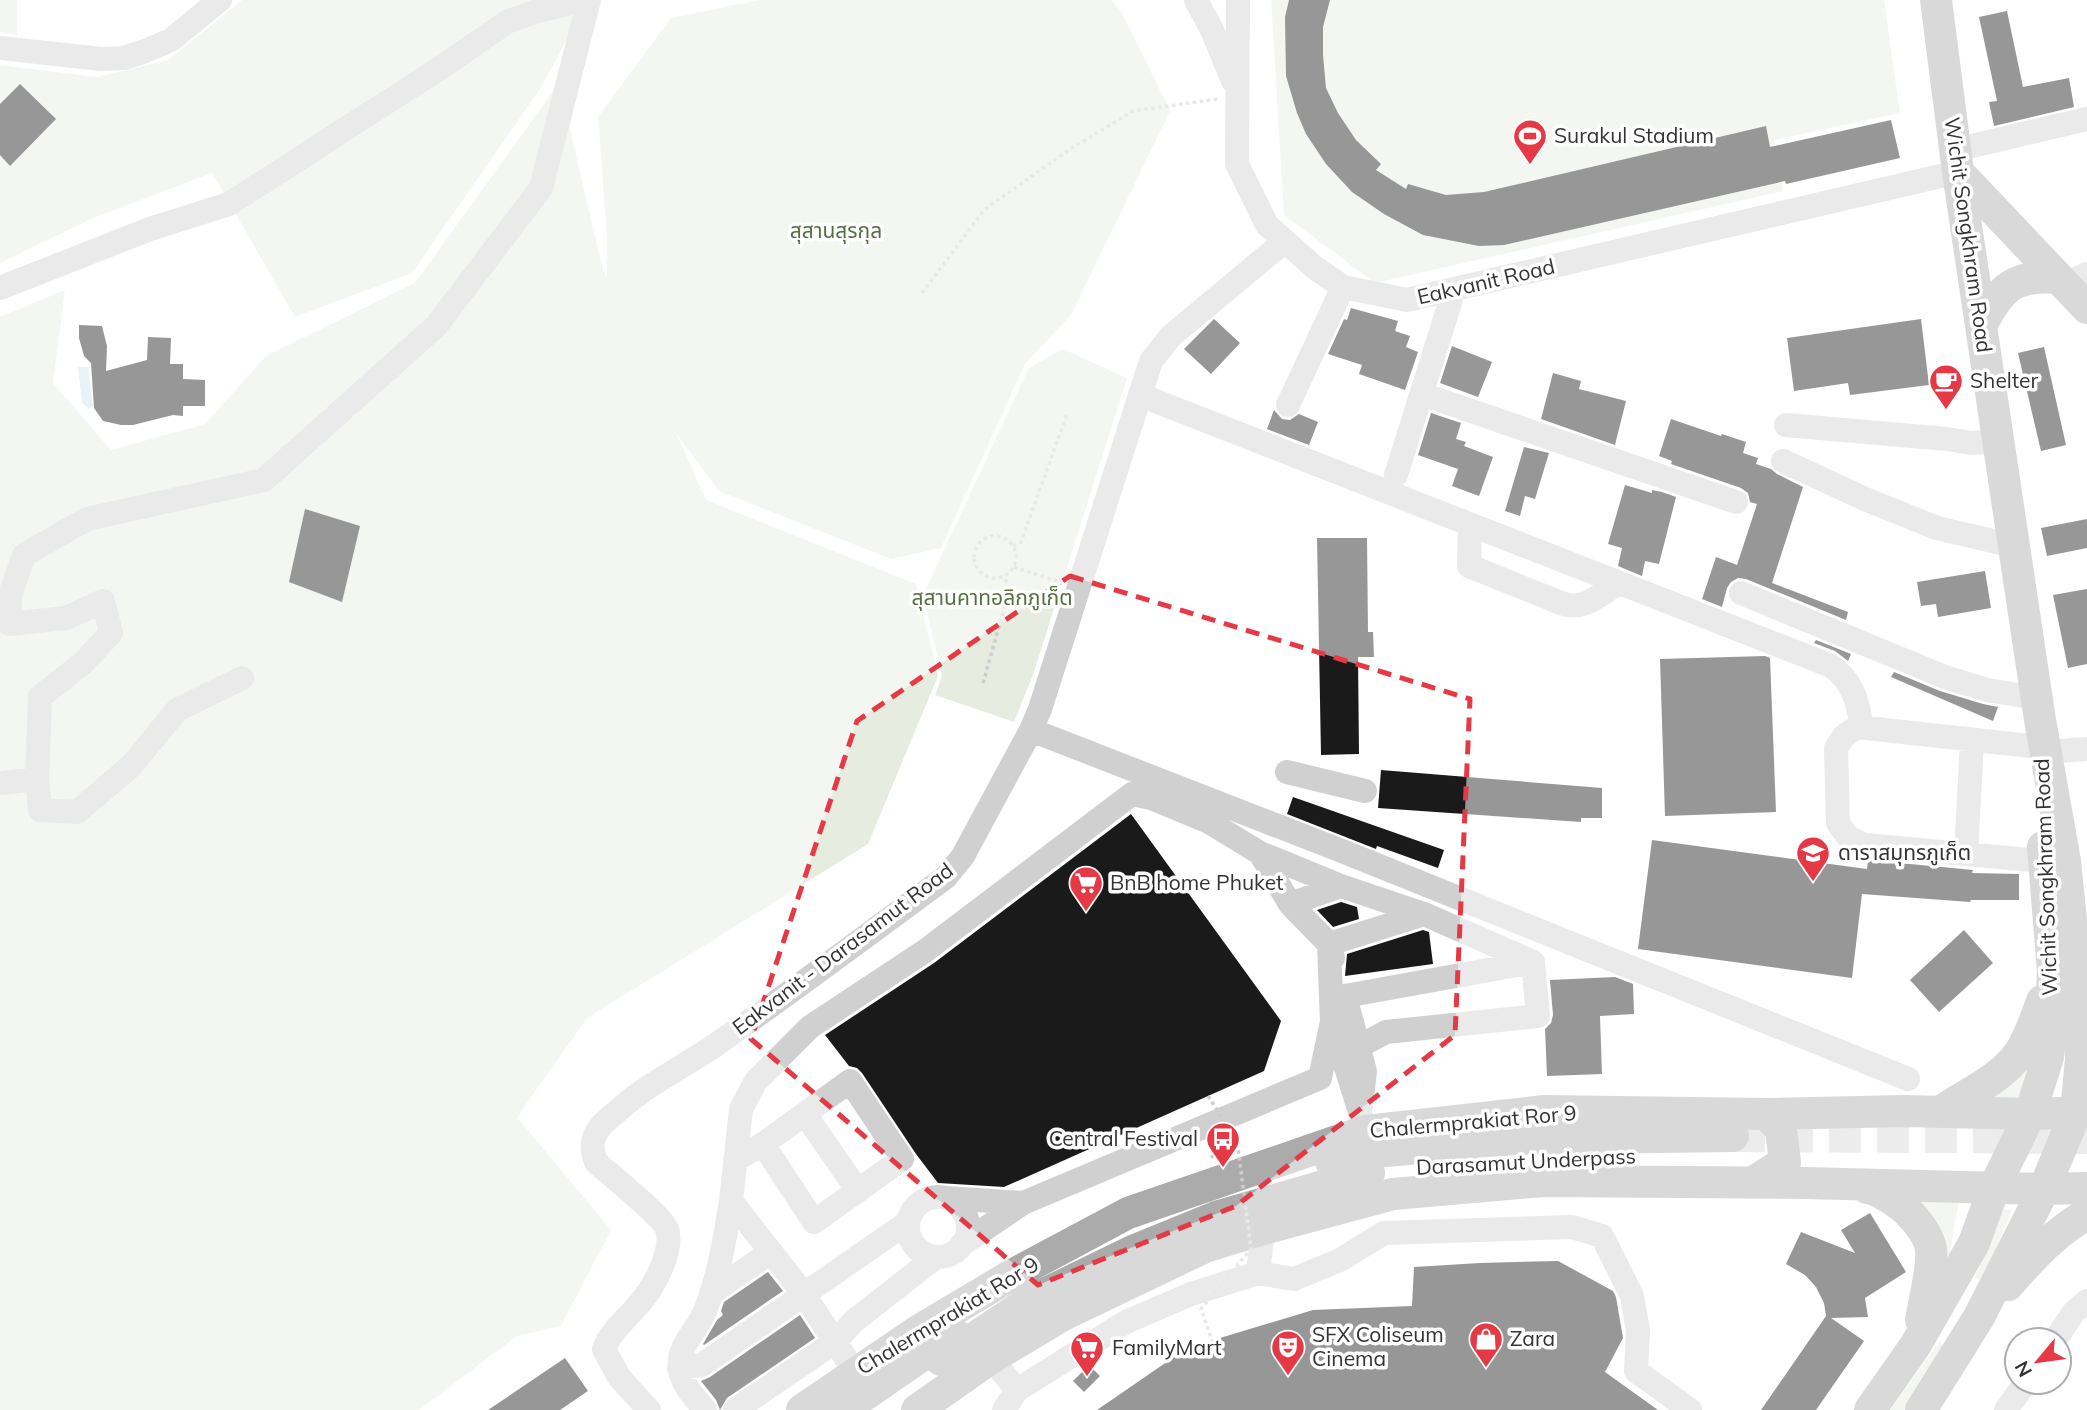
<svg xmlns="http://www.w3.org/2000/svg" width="2087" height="1410" viewBox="0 0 2087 1410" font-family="Mulish,'Noto Sans Thai',sans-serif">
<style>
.green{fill:#e6ecdf}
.water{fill:#cfe2ee}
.building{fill:#1a1a1a}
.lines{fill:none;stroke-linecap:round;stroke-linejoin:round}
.major-tunnel{stroke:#d6d6d6;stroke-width:32;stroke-dasharray:32 16;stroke-linecap:butt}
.path{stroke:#cdcdcd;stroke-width:3.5;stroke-dasharray:3.5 3.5;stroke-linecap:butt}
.minor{stroke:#d0d0d0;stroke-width:24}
.major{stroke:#ababab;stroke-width:32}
.path-bridge{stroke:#cdcdcd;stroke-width:3.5;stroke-dasharray:3.5 3.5;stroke-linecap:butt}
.marked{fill:none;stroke:#e63946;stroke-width:5;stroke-dasharray:14 9;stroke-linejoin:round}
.labels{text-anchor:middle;stroke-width:7;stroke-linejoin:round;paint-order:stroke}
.poi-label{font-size:21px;fill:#333;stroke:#fff;text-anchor:start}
.park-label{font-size:21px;fill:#56703f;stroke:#fff}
.street-label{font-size:21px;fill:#333;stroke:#fff}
</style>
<rect width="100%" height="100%" fill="#fff"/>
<!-- green -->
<path class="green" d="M0,0H17V35L0,32Z
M242,0H588L542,86L412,273L295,317L212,173L91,219L0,263V65L97,77L168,60Z
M759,0H1111L1121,11L1170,111L1071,315L1025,364L941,548L891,559L719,491L676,433L706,500L916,584L938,676L868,844L587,1018L517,1117L611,1230L561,1326L517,1336L419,1410H0V317L65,290L53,383L111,450L205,424L266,356L415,283L559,83L603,270L607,277V237L598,117L671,18Z
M1271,0H1884L1900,113L1774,140L1783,191L1375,283L1284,215Z
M1063,349L1127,378L1033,675L1014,722L935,695L942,676L923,595L1029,368Z
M2035,1050L2022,1099L1989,1100Z
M1915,1200L1959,1201L1948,1264Z
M2004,1209L2012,1210L1982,1281L1975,1277Z
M1939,1342L1946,1347L1904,1410H1890Z"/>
<!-- water -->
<path class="water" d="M78,367H88L93,406L89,409L82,403Z"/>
<!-- building -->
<path class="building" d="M1289,0H1330L1323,27V55L1326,88L1338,113L1356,140L1381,164L1376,170L1406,189L1408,184L1446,195L1484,192L1766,126L1770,147L1891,120L1900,158L1786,184L1785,181L1504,245L1479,246L1423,235L1384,214L1352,192L1326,164L1306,134L1297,113L1286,76L1285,17Z
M2007,11L2023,87L2069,78L2074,107L1994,126L1989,102L1997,101L1979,17Z
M20,84L56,119L10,166L0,155V104Z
M1351,308L1398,321L1395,331L1410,336L1406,347L1418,352L1405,390L1359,374L1362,365L1328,354L1344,319L1347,320Z
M1214,319L1240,343L1211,374L1184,349Z
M1921,319L1929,385L1850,395L1848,383L1794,391L1787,338Z
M79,325L102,326L107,346L106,371L147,360L148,337L171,338L170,364H183V379L205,380V406H183V416L173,415L133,425H121L103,421L94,408L91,363L84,356L79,338Z
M1452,346L1492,362L1478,397L1440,383Z
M2044,347L2066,445L2041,451L2018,353Z
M1553,373L1581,381L1579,389L1626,401L1615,445L1541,419Z
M1274,410L1282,419L1290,420L1299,414L1318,422L1309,445L1267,429Z
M1431,413L1461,423L1456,439L1466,442L1464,446L1493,457L1479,496L1452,486L1458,469L1418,455Z
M1671,419L1721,436L1722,434L1746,442L1743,453L1758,458L1756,464L1771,469L1777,474L1803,487L1772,583L1848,612L1846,620L1746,579L1738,578L1731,582L1727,588L1722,607L1702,599L1716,557L1737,565L1757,504L1750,502L1748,493L1741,488L1671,464L1672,461L1659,456Z
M1524,447L1549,453L1535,499L1525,496L1520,516L1505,511Z
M1625,485L1652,493V490L1662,492L1676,497L1659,564L1645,561L1642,576L1618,566L1622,548L1608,544Z
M305,509L360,526L342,602L289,582Z
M2087,519V548L2047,556L2041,528Z
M1317,538H1367L1368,632H1373L1374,657H1358L1359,754L1321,755Z
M1985,571L1991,608L1938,617L1936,604L1921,606L1917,582Z
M2087,589V664L2068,668L2053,595Z
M1816,640L1851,654L1848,661L1835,651L1814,643Z
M1765,656L1770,658L1776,812L1665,816L1660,659Z
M1894,672L1940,691L1983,704L1998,707L1993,721L1891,677Z
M1381,770L1602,788V818H1581V822L1378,808Z
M1293,797L1444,850L1438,868L1377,846L1376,849L1287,814Z
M1131,814L1281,1021L1264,1071L1004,1187L938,1183L916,1154L862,1073L857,1068L849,1066L825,1035L934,963Z
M1652,840L1867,869L1868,860L1973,870L1972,873L2019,874V900H1971L1970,902L1862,894L1852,978L1638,949Z
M1341,902L1357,907L1359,919L1333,927L1317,910Z
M1423,930L1429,932L1433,964L1345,976L1347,954Z
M1964,930L1993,963L1939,1012L1910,980Z
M1615,977L1633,984L1634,1014L1600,1016L1602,1074L1547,1076L1545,1029L1551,1023L1553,1015L1550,980Z
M1870,1213L1906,1272L1865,1298L1868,1317L1831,1318L1864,1341L1816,1410H1761L1826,1316L1824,1303L1816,1287L1805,1275L1786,1264L1801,1232L1855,1253L1841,1230Z
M1558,1261L1613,1291L1616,1297L1623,1338L1605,1372L1658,1410H1097L1187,1348L1313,1310L1412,1306L1414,1267L1480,1263Z
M768,1272L783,1291L704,1345L703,1344L717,1320L723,1315L721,1311L724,1302Z
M800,1315L815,1338L727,1398L720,1410L716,1400L701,1381L710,1377Z
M565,1358L588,1391L560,1410H488Z
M1089,1365L1100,1376L1084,1392L1073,1381Z"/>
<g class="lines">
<!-- major-tunnel -->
<path class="major-tunnel" d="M1733,1136L2087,1138"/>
<!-- path -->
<path class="path" d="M922,293L984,210L1070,149L1133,111L1218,99
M974 557a21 21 0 1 1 42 0a21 21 0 1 1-42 0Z
M1013,546L1021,542L1067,414
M1014,567L1060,582
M983,683L1010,588L1004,577
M1213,1158L1211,1153L1237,1140"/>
<!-- minor -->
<path class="minor" d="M1196,0L1212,30L1233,81
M1238,0L1237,164L1267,225L1314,267L1343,287L1407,300L1958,172
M0,48L101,59L124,58L145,51L171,40L220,0
M1955,150L2087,119
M2064,284L2087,274
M0,288L150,229L229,204L437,70L507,22L534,12L583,0
M1422,394L1736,502
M1140,395L1829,665C1851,678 1857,699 1861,722L1857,727
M1288,405L1343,287
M1786,425L1947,439L1971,443L1998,441
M1783,461L1865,499L1937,528L2014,546
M1396,475L1454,290
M1470,526L1469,566L1561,603C1583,612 1600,595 1618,583
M1741,593L1945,677L1987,690L2037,698
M242,678L177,710L131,766L77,812L40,810L37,779L40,697L83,663L111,633L103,601L66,618L9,624L10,595L24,555L87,519L264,480L436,326L541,188L589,0
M1031,730L1342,851L1908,1079
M2040,747L1857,727L1844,736L1836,748L1838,823L1848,837L1865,845L2043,861
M2046,752L2087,749
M1287,772L1365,791
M2,783L37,779
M1260,853L1341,886L1424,914L1533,962
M1966,854L1972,740
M1290,904L1341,886
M1333,958L1329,944L1424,914
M1358,1047L1386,1032L1538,1016L1533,962L1345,996L1365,1071L1361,1106
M805,1114L858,1191
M735,1160L763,1144L850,1081L902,1159L814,1222L763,1144
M908 1227a30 30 0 1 1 60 0a30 30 0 1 1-60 0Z
M946,1198L1023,1203
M961,1245L1023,1203L1320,1078L1331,1026
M1258,1273L1294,1279L1340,1260L1384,1233L1572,1227L1602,1236L1632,1296L1638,1331L1636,1371L1690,1410
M711,1293L771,1252
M2055,1340L2074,1312L2087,1301
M991,1358L1017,1390L1004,1410
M679,1368L702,1365L908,1222
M855,1372L803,1293L731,1201L741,1109L756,1081L810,1027L925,951L1132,794L1151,798L1209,822L1260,853L1290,904L1329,944L1332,1023L1366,1131
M1017,1390L1126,1322L1191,1294L1258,1273L1263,1229
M649,1410L619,1377L604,1349C611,1330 627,1319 640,1303C654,1287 674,1250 667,1229C662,1216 609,1174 596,1162C591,1149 591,1139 600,1127C605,1121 613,1115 620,1109C649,1083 685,1066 717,1044C794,990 870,933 946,877L963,856L1031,730L1040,709L1151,361L1171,336L1285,241
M705,1410C695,1398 682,1385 680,1369C676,1348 698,1329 705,1311C719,1276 725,1238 731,1201
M735,1410L836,1341L854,1321L936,1257
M2006,1410L2026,1382"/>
<!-- major -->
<path class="major" d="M1958,172L2087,308
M1981,326C2001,287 2013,275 2058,278
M1940,1112C1966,1094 2002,1079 2020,1052C2030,1036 2036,1018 2042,1001
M1331,1162L1365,1153L1514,1139L1733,1136
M1752,1183L1785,1162L1781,1130L1767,1114
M1867,1188C1878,1189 1886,1196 1896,1202C1909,1211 1929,1232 1931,1250C1933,1267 1924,1302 1921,1320
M2008,1285C2032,1258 2055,1232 2087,1214
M941,1360L1030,1301L1135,1250L1216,1217L1369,1173
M802,1410L918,1331L1012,1275L1128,1213L1366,1131L1544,1111L1767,1114L1904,1111L2030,1114L2087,1112
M843,1410L954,1333
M917,1410L991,1358L1063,1315L1205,1247L1263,1229L1393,1194L1543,1181L1804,1183L2044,1189L2087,1188
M1870,1410L1915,1346L1974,1243L1994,1188L2030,1114L2048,1057L2053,972L2043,847
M1921,1410L1979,1317L2044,1189L2076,1112L2081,1059L2076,969L2065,861L2040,720L1958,172L1936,0"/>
<!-- path-bridge -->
<path class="path-bridge" d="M1208,1096L1237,1140L1251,1249L1201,1309L1212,1340"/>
</g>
<!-- marked area -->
<path d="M0 0H2087V1410H0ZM1070,576L1470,699L1455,1035L1236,1206L1038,1285L751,1039L857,721Z" fill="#fff" fill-opacity=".55" fill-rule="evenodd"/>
<path class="marked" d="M1070,576L1470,699L1455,1035L1236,1206L1038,1285L751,1039L857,721Z"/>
<!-- icons -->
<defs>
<g id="stadium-pin" transform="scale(1.75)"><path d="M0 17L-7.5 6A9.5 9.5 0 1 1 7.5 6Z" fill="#e63946" stroke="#fff"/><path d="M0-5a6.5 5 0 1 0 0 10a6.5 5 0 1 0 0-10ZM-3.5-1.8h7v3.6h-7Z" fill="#fff"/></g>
<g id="cafe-pin" transform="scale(1.75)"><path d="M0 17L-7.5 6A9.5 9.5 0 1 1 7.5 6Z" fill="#e63946" stroke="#fff"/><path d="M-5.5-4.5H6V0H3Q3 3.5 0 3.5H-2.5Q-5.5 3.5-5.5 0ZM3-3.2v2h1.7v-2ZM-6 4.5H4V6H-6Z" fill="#fff"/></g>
<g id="school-pin" transform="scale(1.75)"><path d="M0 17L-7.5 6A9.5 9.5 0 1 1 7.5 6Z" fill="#e63946" stroke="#fff"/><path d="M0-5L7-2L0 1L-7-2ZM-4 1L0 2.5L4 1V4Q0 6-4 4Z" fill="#fff"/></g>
<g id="supermarket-pin" transform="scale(1.75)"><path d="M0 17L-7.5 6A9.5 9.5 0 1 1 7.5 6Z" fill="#e63946" stroke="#fff"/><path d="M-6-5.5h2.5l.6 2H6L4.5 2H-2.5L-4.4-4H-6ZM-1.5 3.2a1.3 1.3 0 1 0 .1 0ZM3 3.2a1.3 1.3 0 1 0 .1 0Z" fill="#fff"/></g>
<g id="bus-pin" transform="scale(1.75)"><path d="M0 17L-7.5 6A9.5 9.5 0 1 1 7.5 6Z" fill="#e63946" stroke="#fff"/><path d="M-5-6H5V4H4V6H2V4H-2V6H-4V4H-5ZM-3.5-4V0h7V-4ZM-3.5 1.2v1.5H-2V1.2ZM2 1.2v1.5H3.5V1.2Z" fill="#fff"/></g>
<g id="shop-pin" transform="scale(1.75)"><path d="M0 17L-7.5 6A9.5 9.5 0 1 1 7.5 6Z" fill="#e63946" stroke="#fff"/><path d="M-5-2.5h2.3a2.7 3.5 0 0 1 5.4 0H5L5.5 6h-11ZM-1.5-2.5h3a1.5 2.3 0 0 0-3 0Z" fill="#fff"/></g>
<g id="theatre-pin" transform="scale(1.75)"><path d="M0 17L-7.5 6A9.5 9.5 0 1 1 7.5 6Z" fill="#e63946" stroke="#fff"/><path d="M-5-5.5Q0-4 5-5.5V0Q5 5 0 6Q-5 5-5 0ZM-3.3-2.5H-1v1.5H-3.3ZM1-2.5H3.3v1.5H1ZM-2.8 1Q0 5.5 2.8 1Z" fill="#fff"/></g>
</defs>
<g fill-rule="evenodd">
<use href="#stadium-pin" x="1530" y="136"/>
<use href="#cafe-pin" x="1946" y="381"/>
<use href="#school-pin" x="1813" y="853"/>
<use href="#supermarket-pin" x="1086" y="883"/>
<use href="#bus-pin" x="1223" y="1139"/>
<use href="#shop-pin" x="1486" y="1339"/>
<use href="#theatre-pin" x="1288" y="1347"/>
<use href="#supermarket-pin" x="1087" y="1348"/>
</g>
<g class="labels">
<!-- poi labels -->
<g class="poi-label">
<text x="1554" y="143">Surakul Stadium</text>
<text x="1970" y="388">Shelter</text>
<text x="1838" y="860">ดาราสมุทรภูเก็ต</text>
<text x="1110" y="890">BnB home Phuket</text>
<text x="1198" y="1146" text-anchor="end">Central Festival</text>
<text x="1312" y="1342">SFX Coliseum<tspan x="1312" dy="24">Cinema</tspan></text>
<text x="1510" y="1346">Zara</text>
<text x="1112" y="1355">FamilyMart</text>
</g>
<!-- park labels -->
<g class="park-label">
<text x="836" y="238">สุสานสุรกุล</text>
<text x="992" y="605">สุสานคาทอลิกภูเก็ต</text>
</g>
<!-- street labels -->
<g class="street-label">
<text transform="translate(1968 235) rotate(82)" y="7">Wichit Songkhram Road</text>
<text transform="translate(1486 282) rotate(-13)" y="7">Eakvanit Road</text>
<text transform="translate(2046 877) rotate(-92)" y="7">Wichit Songkhram Road</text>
<text transform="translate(843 949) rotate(-37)" y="7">Eakvanit - Darasamut Road</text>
<text transform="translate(1473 1122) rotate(-5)" y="7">Chalermprakiat Ror 9</text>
<text transform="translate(1526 1162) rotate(-3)" y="7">Darasamut Underpass</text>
<text transform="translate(948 1316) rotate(-31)" y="7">Chalermprakiat Ror 9</text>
</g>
</g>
<!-- north arrow -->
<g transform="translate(2038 1361) rotate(241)"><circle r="33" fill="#ffffff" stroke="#adadad" stroke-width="2"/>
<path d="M0-5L12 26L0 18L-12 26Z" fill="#e63946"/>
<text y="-10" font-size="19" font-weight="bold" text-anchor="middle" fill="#333333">N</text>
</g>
</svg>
